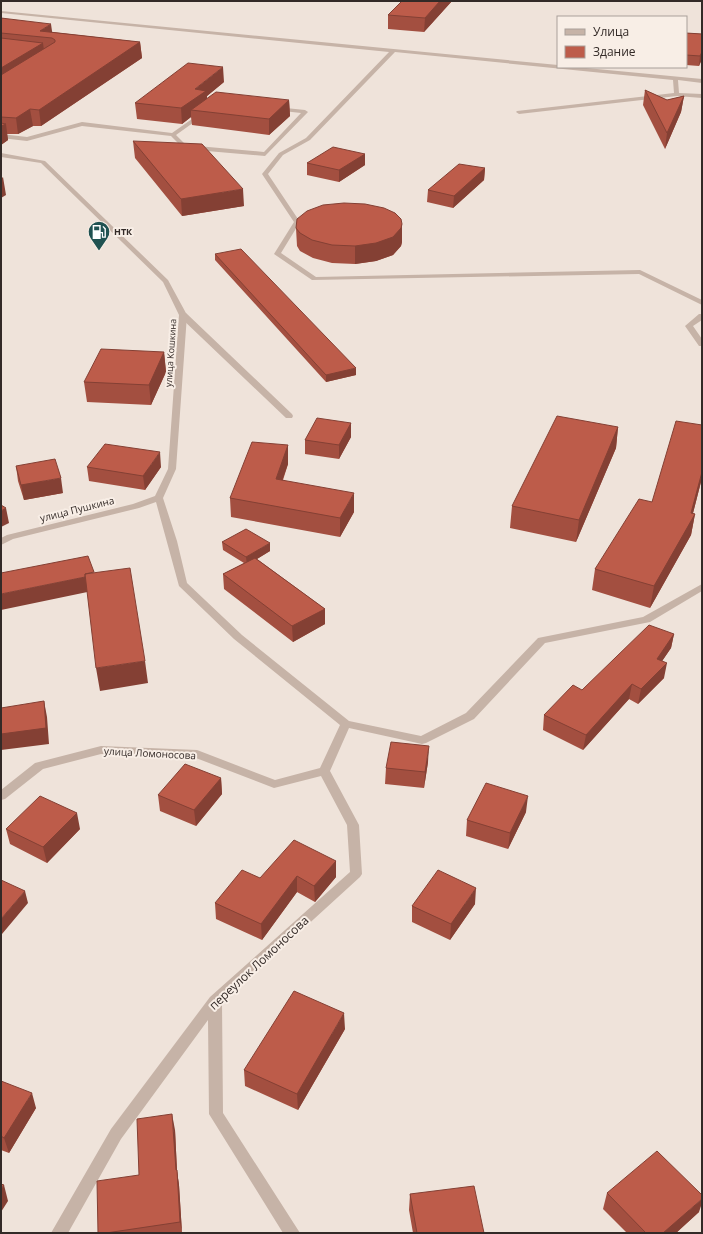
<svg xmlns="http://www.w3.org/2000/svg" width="703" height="1234" viewBox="0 0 703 1234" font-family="'Open Sans',sans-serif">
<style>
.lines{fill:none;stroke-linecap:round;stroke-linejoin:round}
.service{fill:#c6b3a7;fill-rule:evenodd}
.minor{fill:#c6b3a7;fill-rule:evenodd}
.wall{fill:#a34f40}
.shaded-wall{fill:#844034}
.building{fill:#bd5c4a;stroke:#844034}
.labels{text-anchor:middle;stroke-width:4;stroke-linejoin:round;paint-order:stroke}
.far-poi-label{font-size:9px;font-weight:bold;fill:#332a27;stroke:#f8eee6;text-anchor:start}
.far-street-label{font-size:9px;fill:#332a27;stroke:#f8eee6}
.street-label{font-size:10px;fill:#332a27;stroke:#f8eee6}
.near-street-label{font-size:12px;fill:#332a27;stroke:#f8eee6}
</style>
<rect width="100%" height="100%" fill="#efe3da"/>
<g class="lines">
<!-- service -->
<path class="service" d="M1,11L558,65V67H576L702,79V83L678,80L679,93L702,94V98L677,96L519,114L516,112L517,111L674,93L673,80L395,52L310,140L283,155L268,174L300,222L281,253L316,277L640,270L702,300V305L639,274L312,280L274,254L294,222L262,174L279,153L306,138L389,52L1,13Z
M276,107L305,110L308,112L265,156L184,149L171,136L82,126L27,141L1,138V134L27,137L82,122L172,133L202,112L205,114L204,115L176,135L186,145L264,152L301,113L274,110V108Z
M180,313H186L292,414L293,416L292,418H286L180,317Z
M699,314H702V320L693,326L702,339V346H699L685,326Z"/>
<!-- minor -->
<path class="minor" d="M1,153L45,161L168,280L187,315L176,469L163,498L177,541L187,583L242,635L349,721L421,736L466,713L538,638L643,617L702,584V591L650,622L545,643L474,719L426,743L422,744L349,728L330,771L359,825L362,874L360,877L222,1003L223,1113L300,1233H283L209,1114L208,1020L121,1139L68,1233H51L111,1129L210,997L350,872L347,825L321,776L274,788L196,758L101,754L43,769L5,799L1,800V790L35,763L101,746L197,750L275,780L320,768L340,725L234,639L179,586L156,502L139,508L13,539L1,545V538L7,535L133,504L155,496L168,469L179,315L163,282L41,163L1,157Z"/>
</g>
<!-- wall -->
<path class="wall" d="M402,1H452L424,32L388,29V15Z
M1,18L52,32L140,42L142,58L41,126H33L18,134H7L8,140L1,145Z
M686,33L702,34V59L699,66L686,65Z
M224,82L207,96V99L289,100L290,116L269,135L192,125L191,117L182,124L137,119L135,103Z
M645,90L667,100L684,96L681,112L665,149L643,105Z
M133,141L244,206L182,216L135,158Z
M365,154V165L339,182L307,175V163Z
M485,168L484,180L453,208L427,202L428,190Z
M402,224V242L401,246L393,255L376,261L355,264L332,263L313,258L300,251L297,246L296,228Z
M215,254L356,375L326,382L215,260Z
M164,352L166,372L151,405L87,402L84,382Z
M351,423V437L339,459L305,454V440Z
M702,425V478L693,513L695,514L691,535L650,608L592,590L595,569L652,502Z
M618,427L616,448L576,542L510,528L512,506Z
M288,445V464L283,480L354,512L340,537L231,517L230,498Z
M16,466L63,493L24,500L18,481Z
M87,467H161L145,490L89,481Z
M222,542L270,551L257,559L325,609V624L293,642L224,589L223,574L244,563L223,550Z
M674,634L671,648L662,661L664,678L638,704L629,699L583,750L543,730L544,715L582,690Z
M428,762L424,788L385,784L386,768Z
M221,778L222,794L196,826L160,811L158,795Z
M526,812L508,849L466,836L467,820Z
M6,829H80L47,863L10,844Z
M336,861V877L315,902L297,892L262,940L216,919L215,903L260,878Z
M475,904L450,940L412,922V906Z
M345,1029L298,1110L245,1086L244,1070Z
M1,1081L36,1108L9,1153L1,1150Z
M175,1130L177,1171L179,1185L182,1233H98L139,1175Z
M607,1193L699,1212L676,1233H627L603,1209Z
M410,1194L484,1233H413L409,1210Z"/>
<!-- shaded-wall -->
<path class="shaded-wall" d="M440,1H452L424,32L425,18Z
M51,24L53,38L40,31Z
M140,42L142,58L41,126L39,110Z
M43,43L45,58L1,85V68Z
M702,52V59L699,66L700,56Z
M223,67L224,82L207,96V106L191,110V117L182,124L181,108L195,89Z
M684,96L681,112L665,149L667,133Z
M289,100L290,116L269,135V119Z
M30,109L33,126L18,134L16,118Z
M6,124L8,140L1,145V126Z
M365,154V165L339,182V170Z
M485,168L484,180L453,208L454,196Z
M3,177L6,195L1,198V179Z
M243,189L244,206L182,216L181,199Z
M402,224V242L401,246L393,255L376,261L355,264V246Z
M164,352L166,372L151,405L149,385Z
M356,368V375L326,382V375Z
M351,423V437L339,459V445Z
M618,427L616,448L576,542L579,520Z
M288,445V464L276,498V479Z
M160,452L161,467L145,490L143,476Z
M702,472V478L691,521L695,514L691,535L650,608L654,586L691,513Z
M61,478L63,493L24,500L21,485Z
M354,493V512L340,537V518Z
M6,508L9,523L1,527V511Z
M270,543V551L247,565L246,557Z
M94,575L97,590L1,610V594Z
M325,609V624L293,642L292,626Z
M674,634L671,648L654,673L657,659Z
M145,661L148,683L100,691L96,668Z
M667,663L664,678L638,704L641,689Z
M632,684L629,699L583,750L586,735Z
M44,701L47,717L49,744L1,750V734Z
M429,746L428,762L424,788L425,772Z
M221,778L222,794L196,826L194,810Z
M528,796L526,812L508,849L510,833Z
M77,813L80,829L47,863L43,847Z
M336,861V877L315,902L314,886Z
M297,876V892L262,940L261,924Z
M476,888L475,904L450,940L451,924Z
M25,891L28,903L2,934V936L1,937V919Z
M344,1013L345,1029L298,1110L297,1094Z
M32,1093L36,1108L9,1153L4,1138Z
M172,1114L175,1130L177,1171L179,1185L182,1233L180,1222L176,1170Z
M4,1185L8,1201L1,1212V1189Z
M702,1199V1203L699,1212L676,1233H663Z"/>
<!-- building -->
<path class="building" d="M402,1H440L425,18L388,15Z
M1,18L51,24L40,31L140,42L39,110L30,109L16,118L1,117V75L55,42V40L52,38L1,33Z
M686,33L702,34V52L700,56L686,55Z
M1,38L43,43L1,68Z
M188,63L223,67L195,89L206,91L181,108L135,103Z
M645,90L667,100L684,96L667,133Z
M216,92L289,100L269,119L191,110Z
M1,123L6,124L1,126Z
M133,141L202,144L243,189L181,199Z
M333,147L365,154L339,170L307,163Z
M459,164L485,168L454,196L428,190Z
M344,203L365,204L384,208L395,213L401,219L402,224L401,228L393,237L376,243L355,246L332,245L312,240L300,233L296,228L297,219L307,211L323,205Z
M241,249L356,368L326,375L215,254Z
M101,349L164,352L149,385L84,382Z
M557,416L618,427L579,520L512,506Z
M317,418L351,423L339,445L305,440Z
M676,421L702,425V472L691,513L695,514L654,586L595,569L639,499L652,502Z
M252,442L288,445L276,479L354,493L340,518L230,498Z
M105,444L160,452L143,476L87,467Z
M55,459L61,478L21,485L16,466Z
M1,505L6,508L1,511Z
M246,529L270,543L246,557L222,542Z
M88,556L94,572L85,574V577L1,594V573Z
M255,558L325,609L292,626L223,574Z
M130,568L145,661L96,668L85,574Z
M649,625L674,634L657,659L667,663L641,689L632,684L586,735L544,715L573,685L582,690Z
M44,701L46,728L1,734V708Z
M391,742L429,746L425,772L386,768Z
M185,764L221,778L194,810L158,795Z
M486,783L528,796L510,833L467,820Z
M40,796L77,813L43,847L6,829Z
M294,840L336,861L314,886L297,876L261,924L215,903L242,870L260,878Z
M438,870L476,888L451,924L412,906Z
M1,880L25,891L1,919Z
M294,991L344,1013L297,1094L244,1070Z
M1,1081L32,1093L4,1138L1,1136Z
M172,1114L176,1170H177L180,1222L106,1233H98L97,1181L139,1175L137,1119Z
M657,1151L702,1195V1199L663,1233H646L607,1193Z
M1,1184L4,1185L1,1189Z
M474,1186L484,1233H417L410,1194Z"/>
<!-- icons -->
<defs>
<g id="fuel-pin" transform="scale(1.15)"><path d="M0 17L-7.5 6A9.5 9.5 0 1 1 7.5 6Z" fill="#205251" stroke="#f8eee6"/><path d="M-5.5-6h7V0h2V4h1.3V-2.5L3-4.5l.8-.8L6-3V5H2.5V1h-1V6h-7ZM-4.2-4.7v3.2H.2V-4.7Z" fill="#fff"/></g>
</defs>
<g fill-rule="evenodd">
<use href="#fuel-pin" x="99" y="232"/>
</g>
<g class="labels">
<!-- far-poi labels -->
<g class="far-poi-label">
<text x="114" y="235">НТК</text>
</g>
<!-- far-street labels -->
<g class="far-street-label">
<text transform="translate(171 353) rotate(-86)" y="3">улица Кошкина</text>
</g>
<!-- street labels -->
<g class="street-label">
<text transform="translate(77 509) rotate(-14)" y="4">улица Пушкина</text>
<text transform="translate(150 753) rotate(3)" y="4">улица Ломоносова</text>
</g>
<!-- near-street labels -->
<g class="near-street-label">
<text transform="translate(259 963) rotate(-43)" y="4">переулок Ломоносова</text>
</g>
</g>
<!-- border -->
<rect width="703" height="1234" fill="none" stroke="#332a27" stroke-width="4"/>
<!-- legend -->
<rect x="557" y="16" width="130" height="52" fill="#f8eee6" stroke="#a9a09a"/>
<rect x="565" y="29" width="20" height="6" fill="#c6b3a7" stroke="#a9a09a"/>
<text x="593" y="36" font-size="12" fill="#332a27">Улица</text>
<rect x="565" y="46" width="20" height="12" fill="#bd5c4a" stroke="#a9a09a"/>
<text x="593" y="56" font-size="12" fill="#332a27">Здание</text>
</svg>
